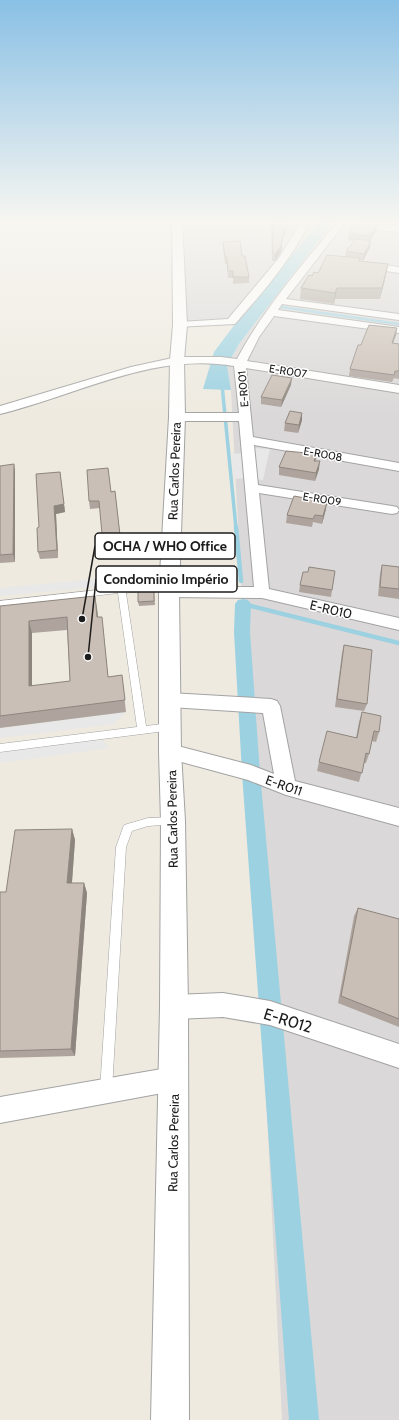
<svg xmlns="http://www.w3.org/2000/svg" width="399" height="1420" viewBox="0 0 399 1420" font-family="Cabin,sans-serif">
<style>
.residential{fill:#dad8d8}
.parking{fill:#e8e8e8}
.water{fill:#9bd1e1}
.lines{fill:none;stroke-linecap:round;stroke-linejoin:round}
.stream-far2{stroke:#9bd1e1;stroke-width:2.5}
.stream-far1{stroke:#9bd1e1;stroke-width:3.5}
.stream{stroke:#9bd1e1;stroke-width:4.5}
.canal{fill:#9bd1e1;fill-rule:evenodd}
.service-casing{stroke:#a3a3a3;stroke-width:1}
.minor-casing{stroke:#a3a3a3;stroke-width:2}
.tertiary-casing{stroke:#a3a3a3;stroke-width:2}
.service{fill:#fff;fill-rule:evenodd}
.minor{fill:#fff;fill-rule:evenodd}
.tertiary{fill:#fff;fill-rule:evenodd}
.wall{fill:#aea49d;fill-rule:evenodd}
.shaded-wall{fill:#8d867f}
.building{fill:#cabfb6;stroke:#8d867f;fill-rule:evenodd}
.labels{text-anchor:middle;stroke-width:3;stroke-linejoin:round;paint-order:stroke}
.far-street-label{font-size:11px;fill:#1c1c1c;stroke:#fff}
.street-label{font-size:13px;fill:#1c1c1c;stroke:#fff}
.near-street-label{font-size:16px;fill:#1c1c1c;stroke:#fff}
.leader{fill:none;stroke:#1c1c1c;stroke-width:1.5}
.callout-dot{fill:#1c1c1c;stroke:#fff;stroke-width:1.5}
.callout{fill:#fff;stroke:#1c1c1c;stroke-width:1.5}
.callout-label{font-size:14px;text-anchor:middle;font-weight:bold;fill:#1c1c1c}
</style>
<rect width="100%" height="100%" fill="#eeeae0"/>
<!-- residential -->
<path class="residential" d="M184,219H322L235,324L193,327L187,322Z
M335,219H399V1420H282L241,581L231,390L227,365L239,344Z"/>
<!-- parking -->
<path class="parking" d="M254,448L270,449L263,480L255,479Z
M246,453L248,478L234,479L231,454Z
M108,578L117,585L0,596V588Z
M126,712L114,724L0,738V728Z
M102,740L110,748L0,763V752Z"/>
<!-- water -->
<path class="water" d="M322,219H335L239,344L227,365L231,390L203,389L214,352L235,324Z"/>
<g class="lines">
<!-- stream-far2 -->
<path class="stream-far2" d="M274,306L399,324"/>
<!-- stream-far1 -->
<path class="stream-far1" d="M222,385L236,528"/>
<!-- stream -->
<path class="stream" d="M236,527L241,581
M243,604L399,643"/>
<!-- canal -->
<path class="canal" d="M243,599L248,600L251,604L250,632L260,773L319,1420H289L242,773L234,632L235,604L238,600Z"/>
<!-- service casing -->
<g class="service-casing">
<path id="service" d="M169,582L172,583L173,585L172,587L126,593L146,726L170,723L173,724L175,727L173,730L0,752V744L137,727L118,593L0,607V601Z
M173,817L177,818L178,821L177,824L148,826L132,831L126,847L112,1090L110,1094L106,1096L102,1094L100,1090L116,847L124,825L148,818Z"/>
</g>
<!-- minor casing -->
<g class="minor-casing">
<path id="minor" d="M303,219H311C292,259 264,291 235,324L176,327L175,325L180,322L228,319L279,258Z
M340,219H348L286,299L399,314V320L282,304L278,310L399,327V333L274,316L259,337L247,361L399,385V393L246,368L253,437L399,463V471L254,445L258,485L392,506L397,507L399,510L397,513L392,514L259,493L269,589L399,618V630L262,598L169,597L163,596L161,592L163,588L169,587H254L239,421H177L173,420L171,417L173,414L177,413H239L234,366C154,352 77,395 0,414V406L131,367L177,357H221L237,359C264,308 303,264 340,219Z
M354,221L399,226V232L351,226L350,224L351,222Z
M363,262L399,267V273L360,267L358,265L360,263Z
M170,693L271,699L277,701L280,706L295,781L399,808V826L286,795L248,780L163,757L161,752L163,747L170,744L251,765L274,774L263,713L170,707L164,705L161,700L164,695Z
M223,993L270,1001L399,1044V1068L270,1025L223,1017L174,1019L166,1015L162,1007L166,999L174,995Z
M173,1067L182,1070L185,1079L182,1088L173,1091L0,1123V1097Z"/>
</g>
<!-- tertiary casing -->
<g class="tertiary-casing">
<path id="tertiary" d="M172,219H182L187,325L184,360L185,417L179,592L181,752L185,821L188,1007L189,1420H151L160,1007L161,821L159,752V592L169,417L170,360L173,325Z"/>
</g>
<!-- service -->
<use href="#service" class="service"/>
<!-- minor -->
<use href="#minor" class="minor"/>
<!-- tertiary -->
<use href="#tertiary" class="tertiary"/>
</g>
<!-- wall -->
<path class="wall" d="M271,219H288L286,234L285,236H283L281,252L275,261H272Z
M365,219H399V223L383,221L382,222L365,220Z
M376,231L370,241V247L363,261L360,260V261L386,275L380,299H335L334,304L300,299L301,288L312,276L318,273L345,256L346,251L354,241L348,240L349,233Z
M223,242L242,256L249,277V283L233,284V278H228L227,264H225L223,249Z
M396,335L393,343L399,344V379L394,378L392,382L349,376L350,369L361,345Z
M291,385L281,407L261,404V397Z
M302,413V420L298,433L284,431L285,423Z
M317,454L316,461L319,469L315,481L279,475V467Z
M14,464L15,472V562L0,563V476Z
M60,472L65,512L56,514L58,558L40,559L38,552L39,527Z
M115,491L122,551L104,553L100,508L90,509L89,501L111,492Z
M326,509L322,524L313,522L312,527L286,523L287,515Z
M382,565L399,567V599L378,596L380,574Z
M335,571L331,597L299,592L300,585L308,572Z
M154,589L155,605L139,606L138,602Z
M0,606L97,608L98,617L103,629L108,677L122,675L126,712L0,728ZM67,630L70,681L32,686V633Z
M344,645L367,704L364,711L335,707L342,653Z
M362,712L379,732L376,742L372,741L369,754L366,763H364L359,782L317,771L319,762L356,738L359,722Z
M72,829L75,840L72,883H84L87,893L75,1056L0,1058V892H6Z
M358,908L399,919V1027L338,1003L354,916Z"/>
<!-- shaded-wall -->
<path class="shaded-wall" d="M378,224L376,231L368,243L369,236Z
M284,230L281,252L275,261V254Z
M371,241L370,247L363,261L364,254Z
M388,264L386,275L380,299L382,288Z
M337,288L335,299L334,304L335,293Z
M397,328L396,335L390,350L392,343Z
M292,378L291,385L281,407L282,400Z
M302,413V420L298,433L299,425Z
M320,461L319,469L315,481L316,473Z
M14,464L15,472V562L13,554Z
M60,472L65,512L56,514L58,558L57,550L54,506Z
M327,502L326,509L322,524L323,516Z
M95,596L97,608L99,629L97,617Z
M102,617L103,629L109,689L108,677Z
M29,621L32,633V698L29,686Z
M72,829L75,840L71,894L67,883Z
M84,883L87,893L75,1056L71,1049Z"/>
<!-- building -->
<path class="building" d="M272,219H288L286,230H284L281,246L275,254H273Z
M358,222L378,224L369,236L349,233Z
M356,239L371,241L364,254L346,251Z
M240,241L242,256H245L249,277H233V271H228L227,257H225L223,242Z
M327,255L360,258L359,261L388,264L382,288H337L335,293L301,288L309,275L312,276L314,272L318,273Z
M369,325L397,328L392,343L399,344V371H395L394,375L350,369L358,345H361Z
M272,375L292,378L282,400L261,397Z
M290,411L302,413L299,425L285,423Z
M286,451L317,454L314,461H320L316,473L279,467Z
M14,464L13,554L0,555V466Z
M108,468L111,492L115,491L121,544L103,545L99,501H89L87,470Z
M60,472L64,504L54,506L57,550L38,552L37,528L39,527L36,474Z
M294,496L327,502L323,516L315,515L313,519L287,515Z
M382,565L399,567V589L380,587Z
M309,567L335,571L332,590L300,585L303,572H308Z
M154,589V601L138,602V590Z
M95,596L97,617H102L108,677L122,675L125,700L0,716V606ZM67,617L70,681L29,686V621Z
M344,645L372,650L367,704L337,699Z
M362,712L381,716L379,732L374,731L369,754L366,753L362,773L319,762L327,731L357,738Z
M72,829L67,883H84L71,1049L0,1051V892H6L15,830Z
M358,908L399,919V1019L341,996Z"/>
<!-- sky -->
<linearGradient id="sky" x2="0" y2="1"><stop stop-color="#89c0e5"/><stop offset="0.53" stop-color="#f7f6f1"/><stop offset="1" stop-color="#f7f6f1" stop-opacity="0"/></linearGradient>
<rect width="399" height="417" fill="url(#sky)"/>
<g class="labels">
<!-- far-street labels -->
<g class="far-street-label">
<text transform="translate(288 371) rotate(9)" y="4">E-R007</text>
<text transform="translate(243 389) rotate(-95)" y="4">E-R001</text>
<text transform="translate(323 454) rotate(10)" y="4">E-R008</text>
<text transform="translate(322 499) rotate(9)" y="4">E-R009</text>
</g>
<!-- street labels -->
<g class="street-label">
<text transform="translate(174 471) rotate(-88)" y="5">Rua Carlos Pereira</text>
<text transform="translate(331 609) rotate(13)" y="5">E-R010</text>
<text transform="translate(284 785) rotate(19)" y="5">E-R011</text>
<text transform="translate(172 819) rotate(-91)" y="5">Rua Carlos Pereira</text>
<text transform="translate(173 1143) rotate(-89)" y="5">Rua Carlos Pereira</text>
</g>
<!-- near-street labels -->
<g class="near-street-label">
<text transform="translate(288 1020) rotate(17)" y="6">E-R012</text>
</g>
</g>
<!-- callouts -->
<path class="leader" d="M82 619L95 546M88 657L96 579"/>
<g class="callout-dot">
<circle cx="82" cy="619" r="4"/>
<circle cx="88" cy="657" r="4"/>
</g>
<g class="callout">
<rect x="95" y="533" width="140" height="26" rx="4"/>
<rect x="96" y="566" width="141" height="26" rx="4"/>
</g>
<g class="callout-label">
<text x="165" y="551">OCHA / WHO Office</text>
<text x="166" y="584">Condominio Império</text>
</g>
</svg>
